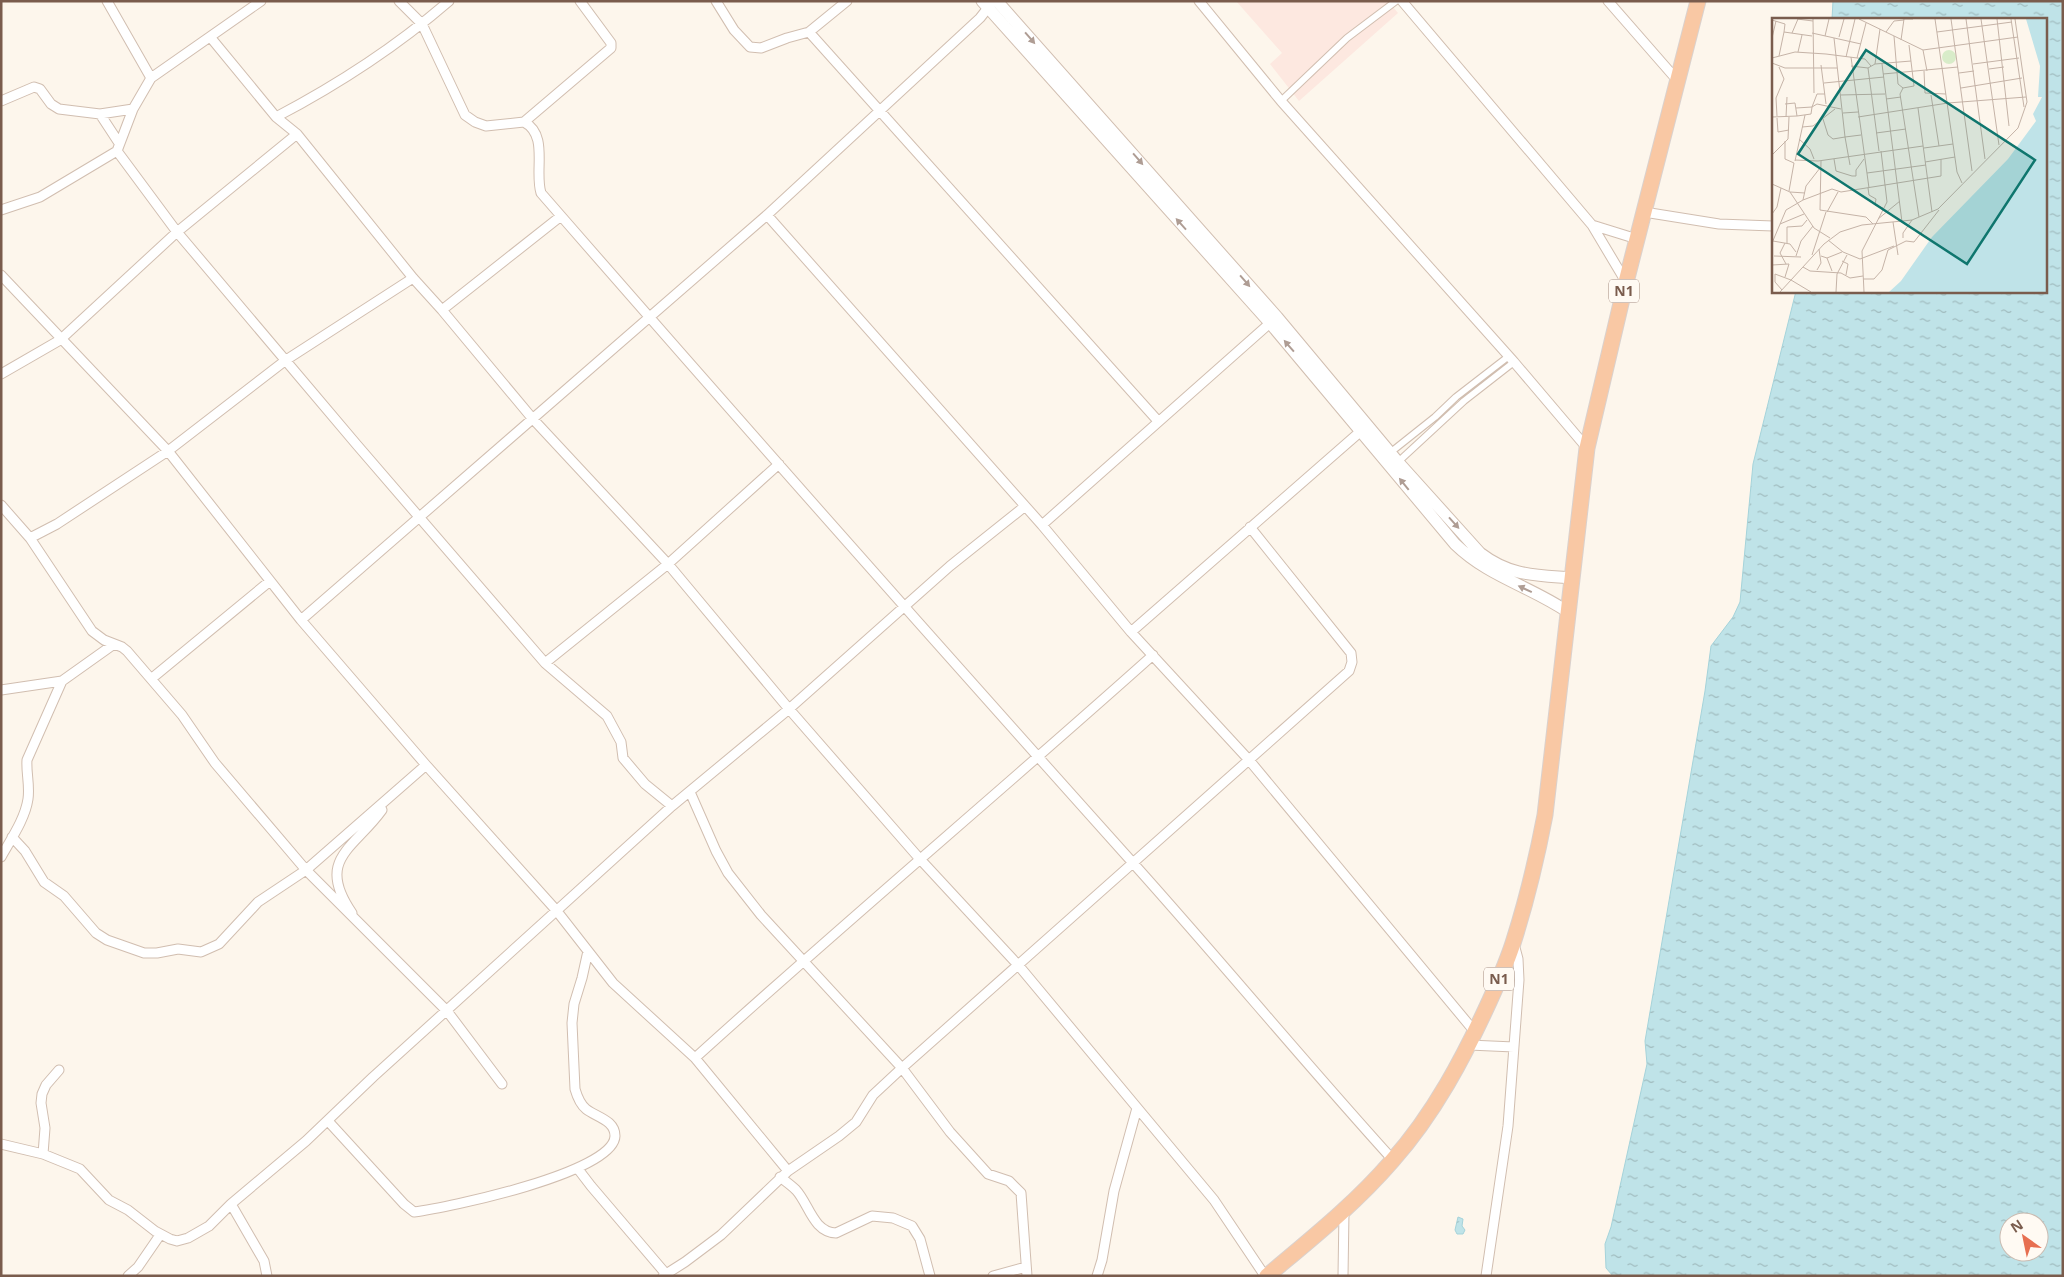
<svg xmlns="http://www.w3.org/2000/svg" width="2064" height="1277" viewBox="0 0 2064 1277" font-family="'Noto Sans',sans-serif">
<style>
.commercial{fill:#fde8e0}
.water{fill:url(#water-ripples);stroke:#a5d3da;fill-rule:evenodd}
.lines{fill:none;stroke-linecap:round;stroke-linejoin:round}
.pedestrian-casing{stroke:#d1beb0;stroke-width:8}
.minor-casing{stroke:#d1beb0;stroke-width:11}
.tertiary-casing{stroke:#d1beb0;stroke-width:13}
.trunk-casing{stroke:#dad1cd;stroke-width:17}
.pedestrian{stroke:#fff;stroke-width:6}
.minor{stroke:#fff;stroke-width:9}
.tertiary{stroke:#fff;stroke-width:11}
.trunk{stroke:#f9c8a4;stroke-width:15}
.oneway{fill:#af9d94}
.labels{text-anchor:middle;stroke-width:4;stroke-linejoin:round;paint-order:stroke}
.shield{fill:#fffaf3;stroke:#a28b7f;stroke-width:1}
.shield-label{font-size:14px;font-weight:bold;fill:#7a5c4d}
.inset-road{fill:none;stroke:#c5b3a7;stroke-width:1}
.view{fill:#0f766e;fill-opacity:0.15;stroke:#0f766e;stroke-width:2.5}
.inset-edge{fill:none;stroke:#7a5c4d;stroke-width:2.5}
</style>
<defs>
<pattern id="water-ripples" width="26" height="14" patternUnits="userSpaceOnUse" patternTransform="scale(1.25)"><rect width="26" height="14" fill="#bfe3e8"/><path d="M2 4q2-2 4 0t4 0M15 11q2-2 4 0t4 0" fill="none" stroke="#a0bbbe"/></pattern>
</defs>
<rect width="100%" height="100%" fill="#fdf6ec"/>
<!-- commercial -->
<path class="commercial" d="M1236,1H1388L1398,13L1299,101L1270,64L1282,53Z"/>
<!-- water -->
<path class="water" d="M1833,1H2063V1276H1613L1606,1268L1605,1244L1611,1227L1647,1064L1645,1041L1705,691L1711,646L1733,617L1740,602L1753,464L1796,291H2045V19H1832ZM2009,1222H2039V1252H2009Z
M1458,1217L1463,1219L1462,1226L1465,1230L1463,1234H1457L1455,1230Z"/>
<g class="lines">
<!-- pedestrian casing -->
<g class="pedestrian-casing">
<path id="pedestrian" d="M1281,101L1347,38L1396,1
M1391,452L1435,417L1456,397L1509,356
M1398,462L1464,401L1514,362"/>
</g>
<!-- minor casing -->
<g class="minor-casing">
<path id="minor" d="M107,1L151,78
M399,1L422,24L465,115L475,122L486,126L524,122C549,135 534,171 541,193C737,418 934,641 1133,863C1221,961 1305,1063 1393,1160
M716,1L734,30L750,47L761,48L787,38L809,32L847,1
M1199,1L1281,101L1514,362L1587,448
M1402,1L1592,225L1626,282
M1608,1L1677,80
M809,32L1158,421
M211,38L276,117L297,134L413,278L442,310L532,418L668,564L789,709L919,858L1019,966L1214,1200L1265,1276
M1,101L34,87L40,89L51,104L59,109L100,114L133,109
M100,114L119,143
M276,117C337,85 397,46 449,1
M524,122L611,48V43L580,1
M117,151L177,232L357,445L545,663L607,716L621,742L623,758L645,784L672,806
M1,210L40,197L117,151L133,109L151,78L261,1
M1644,212L1719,224L1773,226
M767,215L1042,525L1131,632L1249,760L1475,1032
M1592,225L1637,239
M1,275L168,451L301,620L426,765L556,910L613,983L695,1058L788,1171
M442,310L561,216
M1,374L60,340L177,232L297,134
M1,505L30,538L92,631L104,640L122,647L127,651L182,715L215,763L306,870L258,902L219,944L201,952L178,949L157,953H144L107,940L96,933L64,896L44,882L25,851L12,837
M1042,525L1270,323
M30,538L57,524L168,451L286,360L413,278
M301,620L767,215L980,18L991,4
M1131,632L1361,431
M545,663L668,564L779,464
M151,679L270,581
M1,690L62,681L114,644
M426,765L306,870L447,1011L502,1084
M690,792L716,851L728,873L761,915L902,1068L950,1132L988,1174L1009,1181L1021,1193L1027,1276
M1,857C11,839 25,819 28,799C30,785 26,773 27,760L62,681
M352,913C315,859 354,849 382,810
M1469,1045L1514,1047
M695,1058C846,921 1001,791 1153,655
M328,1121L404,1204L414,1212C446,1208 614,1173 615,1136C615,1120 596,1117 586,1109C580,1104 577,1096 575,1089L572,1023L574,1004L582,978L588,951
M1,1144L43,1154L80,1169L109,1200L128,1210L155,1231L170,1239L177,1241L188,1238L209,1226L231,1204L306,1141L373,1077L672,806L789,709L950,566L1024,507
M43,1154L45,1128L41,1103L42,1094L46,1085L59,1070
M578,1169L591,1186L666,1274
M780,1177C785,1181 791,1185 796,1190C809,1204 813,1232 836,1233L872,1216L893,1218L912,1226L920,1239L930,1276
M231,1204L264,1261L267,1276
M128,1276L138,1267L160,1235
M663,1276L685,1262L721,1235L788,1171L839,1136L856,1122L873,1095L902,1068L1349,671L1352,662L1351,653L1250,527
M993,1276L1026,1267
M1097,1276L1102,1260L1114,1191L1137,1108
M1343,1276L1344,1212
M1486,1276L1508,1126L1519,980L1518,959L1514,944"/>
</g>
<!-- tertiary casing -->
<g class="tertiary-casing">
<path id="tertiary" d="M982,1L1270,323L1455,544C1489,577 1530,586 1568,612
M997,1L1277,317L1398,462L1480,553C1510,576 1535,575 1571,578"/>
</g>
<!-- trunk casing -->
<g class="trunk-casing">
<path id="trunk" d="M1267,1276C1311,1239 1355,1204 1392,1161C1434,1114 1464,1057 1490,1000C1499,980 1508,960 1514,940C1527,899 1537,857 1545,815L1587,448L1626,282L1698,1"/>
</g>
<!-- pedestrian -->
<use href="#pedestrian" class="pedestrian"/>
<!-- minor -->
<use href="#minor" class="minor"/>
<!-- tertiary -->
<use href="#tertiary" class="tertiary"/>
<!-- trunk -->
<use href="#trunk" class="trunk"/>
</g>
<!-- one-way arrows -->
<defs><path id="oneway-solid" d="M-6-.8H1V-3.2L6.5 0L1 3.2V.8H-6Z" transform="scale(1.25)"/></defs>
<g class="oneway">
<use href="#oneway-solid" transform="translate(1030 38) rotate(49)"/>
<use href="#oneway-solid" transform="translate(1138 159) rotate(49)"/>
<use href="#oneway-solid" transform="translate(1181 224) rotate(-132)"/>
<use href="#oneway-solid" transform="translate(1245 281) rotate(49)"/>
<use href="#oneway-solid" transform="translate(1289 346) rotate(-131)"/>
<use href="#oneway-solid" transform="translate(1404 484) rotate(-129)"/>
<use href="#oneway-solid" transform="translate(1454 523) rotate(48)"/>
<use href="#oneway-solid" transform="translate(1525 589) rotate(-155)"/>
</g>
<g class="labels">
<!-- shield labels -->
<g class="shield">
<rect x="1609" y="279.5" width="30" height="23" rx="4"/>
<rect x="1484" y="967.5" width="30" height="23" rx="4"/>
</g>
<g class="shield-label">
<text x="1624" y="296">N1</text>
<text x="1499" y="984">N1</text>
</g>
</g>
<!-- overview -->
<g transform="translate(1772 18)">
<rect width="275" height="275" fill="#fdf6ec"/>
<path d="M170 39a7 7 0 1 1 14 0a7 7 0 1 1-14 0Z" fill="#d8ecc9"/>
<path d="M254,1H275V274H117L129,263L160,219L236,141L264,103L261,96L270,79H266L268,48Z" fill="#bfe3e8"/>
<path class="inset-road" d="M25,1L41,3M41,1L42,75M87,1L151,32L246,19M163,1L185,154L190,165M179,1L200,153M194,1L213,141M209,1L227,127M225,1L237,108M239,1L252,89M0,2L13,6L12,14M114,14L122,3L132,2M165,14L240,4M20,15L26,1M40,15L89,26M53,18L57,1M122,18L126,66L131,70M67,19L72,1M0,20L4,3M129,22L132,1H141M151,32L155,53M26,34L30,17M7,38L12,14L40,18M74,39L83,1M79,39L97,170M0,40L23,34L54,36L93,41L99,48M85,40L94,5M0,45L13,50H65M103,46L108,11M110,46L130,204M201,46L247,40M49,47L54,86M79,48L96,50L103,46L139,43M96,50L107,133M217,51L232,49M152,53L153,75L174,76M187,55L202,53M111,56L186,49M52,65L112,59M131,70L128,76L147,199M131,70L142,68L137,27M189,70L250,60M68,77L113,76M159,77L167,128M114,81L129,79M24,90L40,89L45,76H53M146,90L160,194M71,95L86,94M5,98L4,80L12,61L7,49M25,98L39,96L40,89L45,86L69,91M0,99L25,98L23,85L13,86M14,99L15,79M86,99L176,85L254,79M5,100L6,114L17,112M51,101L56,117L61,121L73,119L62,20M30,109L41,108L63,91M104,115L134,111M27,121L38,131L42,141M13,123V141L22,145L17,173M152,130L181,126M0,137L16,121L17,99M62,141L64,153L80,158H84V152L92,141M23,142L46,143L151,128M23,143L33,97M49,143L48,192L94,199L101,206M153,144L183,139M78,147L73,119L89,117M95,155L154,147M0,166L18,174L33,175M96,170L97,177L104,181L103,187L111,190M18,174L42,210L58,220M31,182L34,168L48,150M55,194L66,174M0,196L5,189L9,170M106,201L128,183M121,204L126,237M8,206L32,196M131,220V215L140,202M56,222L71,234L88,241L122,228M1,223L18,226L24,234M0,225L14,192L31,182L60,171L69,174L169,158V141M13,225L8,235L14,246M15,225V209L30,208L35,202M40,237L54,194M2,238L29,239M24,238L29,223L41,208M49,238L55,240L60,253M55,240L70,234M70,243L76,246L74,257M0,247L17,246L13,259M31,249L38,253L69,255L78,260L91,258M45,252L49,245L47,231M91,261H102L110,252L116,232L134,223L142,224L167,192M10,272L3,264V256L19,262L39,274M8,274L52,226L68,214L90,207L140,202L166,191L246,110L255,84L243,1M64,274L65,256L75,237M92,274L90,233L115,184L109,133"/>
<path class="view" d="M94,32L263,142L195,246L26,136Z"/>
<rect width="275" height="275" class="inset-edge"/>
</g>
<!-- border -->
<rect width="2064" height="1277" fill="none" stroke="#7a5c4d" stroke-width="5"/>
<!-- north arrow -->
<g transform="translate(2024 1237) rotate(327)"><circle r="24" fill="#fffaf3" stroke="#cabbb1"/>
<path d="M0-4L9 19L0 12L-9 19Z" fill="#e76f51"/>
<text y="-8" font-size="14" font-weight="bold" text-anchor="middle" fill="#7a5c4d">N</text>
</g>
</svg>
